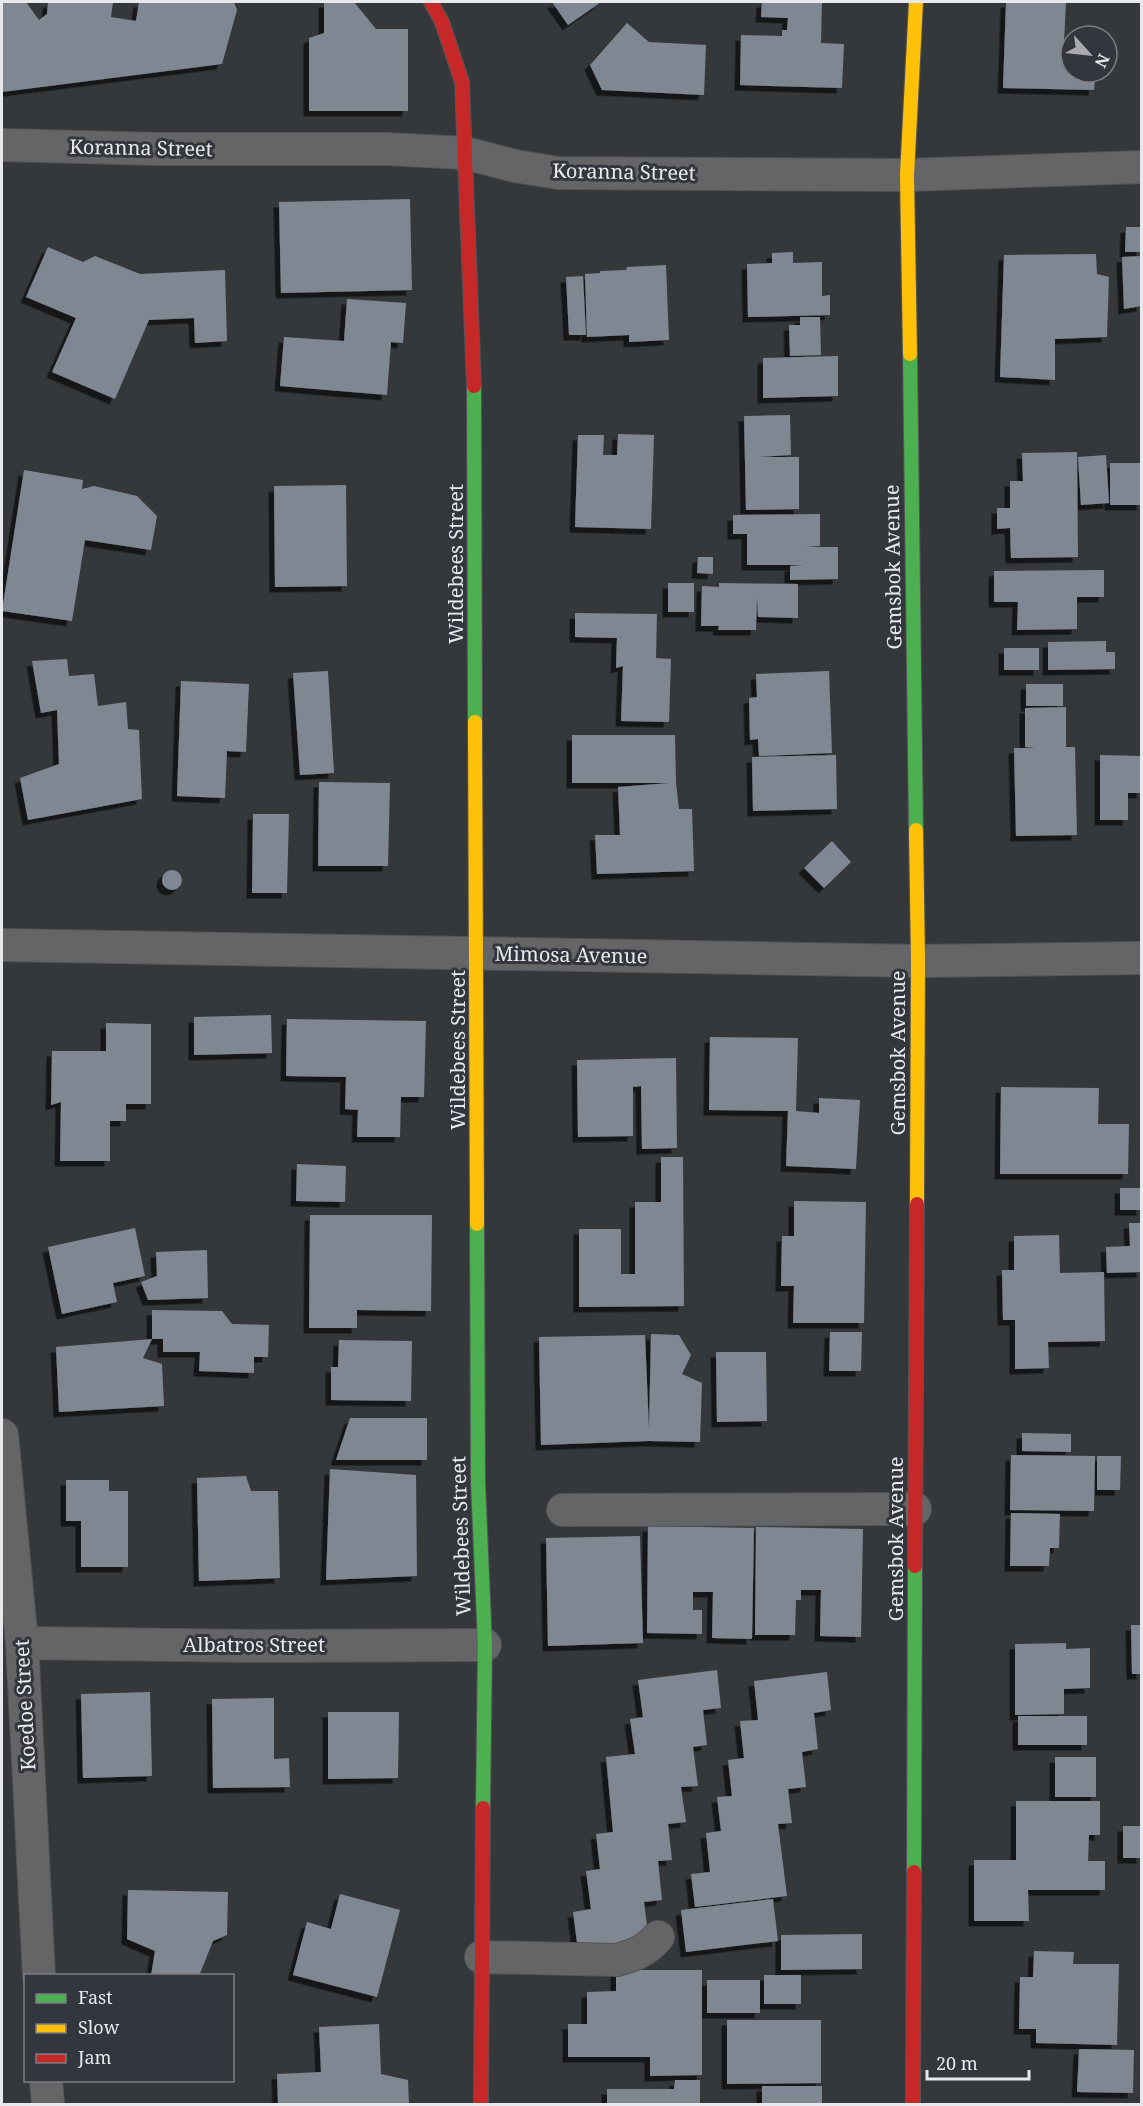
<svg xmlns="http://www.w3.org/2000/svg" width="1143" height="2106" viewBox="0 0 1143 2106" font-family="'Noto Serif',serif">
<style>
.building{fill:#7f8793;filter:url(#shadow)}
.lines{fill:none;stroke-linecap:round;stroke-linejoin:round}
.street-casing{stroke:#525457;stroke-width:34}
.fast-casing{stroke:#525457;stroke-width:16}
.slow-casing{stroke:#525457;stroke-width:16}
.jam-casing{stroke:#525457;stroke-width:16}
.street{stroke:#646567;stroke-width:32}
.fast{stroke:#4caf50;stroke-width:14}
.slow{stroke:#ffc107;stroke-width:14}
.jam{stroke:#c62828;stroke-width:14}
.labels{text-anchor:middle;stroke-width:6;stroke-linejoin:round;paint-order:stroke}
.street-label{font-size:20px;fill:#e7e9ed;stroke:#33373d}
</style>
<defs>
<filter id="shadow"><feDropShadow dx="-5.5" dy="5.5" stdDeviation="0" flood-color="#0009"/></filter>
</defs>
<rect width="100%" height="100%" fill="#35383b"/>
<!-- building -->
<path class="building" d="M2,2H26L39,20L47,14L48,2H113L111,17L136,21L139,2H234L237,10L222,64L2,92Z
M324,2H354L376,29H408V111H309V38L324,33Z
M552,2H601L568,25Z
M762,2H822L821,43L844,44L842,88L740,85L741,35L782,36V30H787L788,18L761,17Z
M1006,2H1066L1064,43H1071V72H1096L1094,90L1003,88Z
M627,23L649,42L706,45L704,95L602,90L590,65Z
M410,199L412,290L281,293L279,202Z
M1126,227H1142V252H1125Z
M48,247L83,262L95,256L140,274L225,270L227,341L195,343L194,318L149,320L115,399L52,372L76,318L26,297Z
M793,252V263L822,262V296L830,295V315L748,317L747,264L772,263V253Z
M1096,254L1097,274L1109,277L1107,337L1055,339V380L1000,377L1004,255Z
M1142,256V306L1124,309L1122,257Z
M666,265L669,340L629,342V335L587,337L585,274L600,273V271L626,270L627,267Z
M583,276L586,335H569L566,277Z
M347,299L406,303L403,343L391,342L387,395L280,386L284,337L344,341Z
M800,317H820L821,355L790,356L789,325H800Z
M838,356V396L763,398V358Z
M790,415L791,455L759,457H799V509L746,510L744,416Z
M618,434L654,435L651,529L575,527L578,435H604L603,455H617Z
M1077,452L1078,557L1011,558L1010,528L997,529V508H1010V481H1023L1022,453Z
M1106,455L1109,503L1081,505L1078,457Z
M1110,463H1142V505H1110Z
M24,470L83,480L82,489L94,486L137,496L157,516L151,550L85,540L72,621L2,611Z
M346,485L347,586L275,587L274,486Z
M820,514V546L804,547H838V579L790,580V566L804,565H747V534H733V515Z
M698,557H713V574L697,573Z
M1104,570V597H1077V629L1017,630L1018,602H994V571Z
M668,583H694V612H668Z
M719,583L798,584V618L758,617L757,597L756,630H718L719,626H701L702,586L719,587Z
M575,613L657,614L656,658L671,659L669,722L621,721L623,666L616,668L617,638L575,637Z
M1106,641V652H1115V669L1048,670V642Z
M1004,648H1039V670H1004Z
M67,659L69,676L94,674L98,706L126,702L128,729L139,730L142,799L28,820L20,778L59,764L57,710L41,713L32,661Z
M328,671L334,773L300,775L293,673Z
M829,671L832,753L759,756L758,739L750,740L749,698L757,697L756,674Z
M181,681L249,684L246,752L227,751L225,798L177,796Z
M1026,684H1063V706H1026Z
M1066,707V747H1075L1077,835L1016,836L1014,748H1036L1025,747V708Z
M572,735H675L676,783L679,809H692L694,871L597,874L595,835H620L618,787L670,783H572Z
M836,755L837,809L753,811L752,757Z
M1100,755L1142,756V793H1128V820H1100Z
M319,782L390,783L388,866H318Z
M253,814H289L287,893H252Z
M832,841L851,862L824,888L804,868Z
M162 880a10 10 0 1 1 20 0a10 10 0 1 1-20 0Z
M271,1015L272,1053L194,1055V1017Z
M287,1019L426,1021L424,1097H401L400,1137H357L358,1110L345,1109L346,1077L286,1076Z
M106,1023L151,1024V1104H126V1121H110V1161H60L61,1102L51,1105L52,1051H106Z
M710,1037L798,1038L796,1111L819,1113V1098L860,1100L856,1169L786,1166L788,1111L709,1110Z
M676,1058L677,1148L642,1149L641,1086L633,1087V1136L578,1137L577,1060Z
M1001,1087L1099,1088L1098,1124H1129L1128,1174H1000Z
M661,1157H683L684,1306L579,1307V1229H621V1274H635V1202H661Z
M297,1164L346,1166L345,1202L296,1201Z
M1120,1188H1142V1210H1120Z
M794,1201L866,1202L864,1323H793L794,1286H781L782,1236H794Z
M310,1215H432L431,1311L357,1310V1328H309Z
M1129,1223H1142V1272L1107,1273L1106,1247L1130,1246Z
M135,1228L145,1276L113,1283L117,1302L62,1314L48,1247Z
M1059,1235L1060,1273L1104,1272L1105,1341L1048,1342L1049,1368L1015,1369V1320H1003L1002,1270H1014V1236Z
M207,1250L208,1298L148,1300L141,1282L157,1276L156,1252Z
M152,1310L222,1311L232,1324L269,1325L268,1357H254V1373L199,1371L200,1352H163V1339H152L143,1358L162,1364L164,1406L59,1412L56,1347L152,1339Z
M830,1332H862L861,1371H829Z
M651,1334L679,1335L691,1355L682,1374L702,1383L700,1442L649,1441L541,1445L539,1337L645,1335L649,1430Z
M339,1340L412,1341L411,1401L331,1400V1367H338Z
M716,1352H766L767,1421L717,1422Z
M350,1418H427V1460H336Z
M1022,1433L1071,1434V1452L1022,1451Z
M1011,1455L1095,1456L1094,1511L1010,1510Z
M1097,1456H1121L1120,1490H1097Z
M330,1469L416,1475L417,1576L326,1580Z
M246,1476L251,1491H278L280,1578L199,1581L197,1478Z
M66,1480H109V1491H128V1567H81V1521H66Z
M1011,1513L1060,1514L1059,1548H1050L1049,1566H1010Z
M648,1526L754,1528L752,1639L712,1638L713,1592H693V1610H702V1634L647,1633Z
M756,1527L863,1529L861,1637L820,1636L821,1590H801V1600H796L795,1635H755Z
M640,1536L643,1643L548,1646L546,1538Z
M1131,1625H1142V1674H1132Z
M1066,1643V1649L1090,1648V1688L1064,1689V1714L1015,1715V1644Z
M717,1670L721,1708L703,1710L707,1745L693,1747L698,1786L681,1787L686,1822L668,1824L672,1860L658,1861L662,1900L644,1902L649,1941L578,1950L573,1912L591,1909L586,1871L600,1869L596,1834L613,1832L606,1757L635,1754L630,1719L643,1717L638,1680Z
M827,1672L831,1710L814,1713L818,1749L802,1752L806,1787L788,1789L792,1823L778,1824L787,1896L695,1907L691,1874L710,1872L706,1833L721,1831L717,1797L732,1796L728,1760L744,1758L740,1721L758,1720L754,1681Z
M150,1692L152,1776L83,1778L81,1694Z
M274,1698V1759L289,1758L290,1787L213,1788L212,1699Z
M328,1712H399L398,1778L328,1779Z
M1018,1716H1087V1745H1018Z
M1055,1757H1096V1797H1055Z
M1016,1801H1100V1835H1089L1088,1861H1105V1890H1028L1029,1921H974V1860H1016Z
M1123,1826H1142V1858H1123Z
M128,1890L228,1892L227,1935L213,1941L199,1976H151L155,1951L127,1939Z
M340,1894L400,1910L377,1997L293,1975L307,1922L331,1929Z
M773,1899L778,1941L686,1952L681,1910Z
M862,1934V1969L781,1970V1935Z
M1034,1951L1074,1952L1073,1964H1119L1117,2045L1036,2043V2029H1019L1020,1977H1033Z
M616,1970H702V2075L650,2076V2057H568V2024H587V1992L616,1991Z
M764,1975H801V2004H764Z
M707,1980H760V2013H707Z
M727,2020H821V2083L727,2084Z
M379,2024L381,2074L408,2080L409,2104H278L277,2074L321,2072L319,2027Z
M1079,2049L1134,2050L1133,2093L1077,2092Z
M675,2080H700V2104H607V2089H674Z
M762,2086H822V2104H762Z"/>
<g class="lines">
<!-- street casing -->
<g class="street-casing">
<path id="street" d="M2,145L158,149H387L465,153L515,166L558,173L907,175L1142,167
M2,945L918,961L1142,958
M2,1435L22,1643L39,1976
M563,1510L915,1509
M22,1643L257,1646L485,1645
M481,1957L617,1960C635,1955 646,1951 658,1937
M46,2080L48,2104"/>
</g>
<!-- fast casing -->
<g class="fast-casing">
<path id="fast" d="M910,354L916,830
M474,386L475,722
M477,1224L478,1482L485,1645L483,1808
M914,1872L915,1566"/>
</g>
<!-- slow casing -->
<g class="slow-casing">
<path id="slow" d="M910,354L907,175L916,2
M475,722L477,1224
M916,830L918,961L917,1204"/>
</g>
<!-- jam casing -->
<g class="jam-casing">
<path id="jam" d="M431,2L442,22L462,82L474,386
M915,1566L917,1204
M481,2104L483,1808
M913,2104L914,1872"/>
</g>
<!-- street -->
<use href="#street" class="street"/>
<!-- fast -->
<use href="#fast" class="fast"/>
<!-- slow -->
<use href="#slow" class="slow"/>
<!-- jam -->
<use href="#jam" class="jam"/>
</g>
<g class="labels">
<!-- street labels -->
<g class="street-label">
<text transform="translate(141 148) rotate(1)" y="7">Koranna Street</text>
<text transform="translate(624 172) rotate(1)" y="7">Koranna Street</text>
<text transform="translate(456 564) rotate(-90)" y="7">Wildebees Street</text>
<text transform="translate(893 567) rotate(-91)" y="7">Gemsbok Avenue</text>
<text transform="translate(571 955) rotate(1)" y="7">Mimosa Avenue</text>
<text transform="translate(458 1050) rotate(-90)" y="7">Wildebees Street</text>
<text transform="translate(898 1053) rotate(-90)" y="7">Gemsbok Avenue</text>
<text transform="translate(461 1536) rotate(-92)" y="7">Wildebees Street</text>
<text transform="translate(896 1539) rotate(-90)" y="7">Gemsbok Avenue</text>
<text x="254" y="1652">Albatros Street</text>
<text transform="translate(25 1705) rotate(-93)" y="7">Koedoe Street</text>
</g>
</g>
<!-- border -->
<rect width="1143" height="2106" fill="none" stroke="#e7e9ed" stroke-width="6"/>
<!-- legend -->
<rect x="24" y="1974" width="210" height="108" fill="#33373d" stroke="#7b7e83" stroke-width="1.5"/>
<rect x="36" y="1994" width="30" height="9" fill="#4caf50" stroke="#7b7e83" stroke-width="1.5"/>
<text x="78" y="2004" font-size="18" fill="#e7e9ed">Fast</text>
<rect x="36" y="2024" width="30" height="9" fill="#ffc107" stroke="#7b7e83" stroke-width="1.5"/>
<text x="78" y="2034" font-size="18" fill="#e7e9ed">Slow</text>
<rect x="36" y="2054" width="30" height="9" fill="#c62828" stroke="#7b7e83" stroke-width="1.5"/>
<text x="78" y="2064" font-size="18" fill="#e7e9ed">Jam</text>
<!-- north arrow -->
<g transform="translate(1089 54) rotate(117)"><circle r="28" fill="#33373d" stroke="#7b7e83" stroke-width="1.5"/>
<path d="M0-4.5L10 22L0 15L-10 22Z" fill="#a9abaf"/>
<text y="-9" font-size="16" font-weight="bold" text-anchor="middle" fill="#e7e9ed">N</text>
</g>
<!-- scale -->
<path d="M927 2070v9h102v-9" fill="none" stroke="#e7e9ed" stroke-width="3"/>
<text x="936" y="2070" font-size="18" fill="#e7e9ed" stroke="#33373d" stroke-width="4.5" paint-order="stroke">20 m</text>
</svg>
